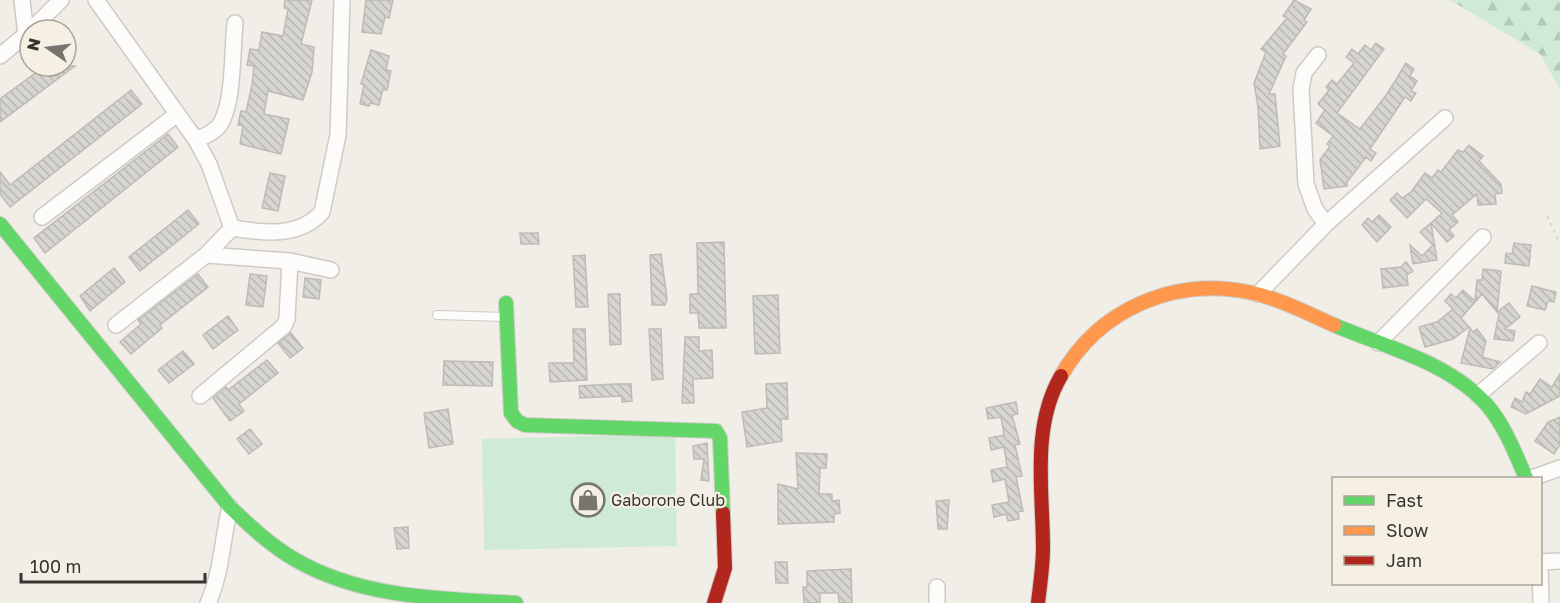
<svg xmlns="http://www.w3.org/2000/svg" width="1560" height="603" viewBox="0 0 1560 603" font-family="'Golos Text',sans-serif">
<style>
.green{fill:#cfebd5}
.forest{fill:url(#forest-firs)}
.building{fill:url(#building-back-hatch);stroke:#bebbb6;stroke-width:1.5}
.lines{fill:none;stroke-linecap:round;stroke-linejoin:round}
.lane-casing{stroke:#cdcbc6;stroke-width:10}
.street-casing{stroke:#cdcbc6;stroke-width:18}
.fast-casing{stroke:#cdcbc6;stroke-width:16}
.slow-casing{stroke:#cdcbc6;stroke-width:16}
.jam-casing{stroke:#cdcbc6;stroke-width:16}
.path{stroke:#d6d4d3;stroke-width:2;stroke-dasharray:3 4.5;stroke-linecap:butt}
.lane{stroke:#fdfcfb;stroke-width:8}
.street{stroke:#fdfcfb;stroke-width:15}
.fast{stroke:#63d668;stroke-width:14}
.slow{stroke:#ff974d;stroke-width:14}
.jam{stroke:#b3261e;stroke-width:14}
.labels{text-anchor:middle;stroke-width:4.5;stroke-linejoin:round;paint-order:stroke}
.poi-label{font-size:16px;fill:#35342f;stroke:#f5f0e3;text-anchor:start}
</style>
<defs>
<pattern id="forest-firs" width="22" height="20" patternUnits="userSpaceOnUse" patternTransform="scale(1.5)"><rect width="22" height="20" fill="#cfebd5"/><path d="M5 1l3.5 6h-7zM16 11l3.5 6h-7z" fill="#b2cab7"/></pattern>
<pattern id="building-back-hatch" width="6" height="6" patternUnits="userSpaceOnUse" patternTransform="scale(1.5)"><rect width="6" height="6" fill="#d7d5d0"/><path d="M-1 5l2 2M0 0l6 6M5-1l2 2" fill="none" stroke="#b9b7b3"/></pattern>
</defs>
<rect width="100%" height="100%" fill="#f1eee7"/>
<!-- green -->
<path class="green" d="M675,434L677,546L484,550L482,439Z"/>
<!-- forest -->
<path class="forest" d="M1450,0H1560V89L1540,54Z"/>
<!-- building -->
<path class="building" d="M285,0H312L301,44L314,47L312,72L303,100L268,91L264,114L289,119L281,154L240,144L243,126L238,125L241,111L246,112L252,85L254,66L247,65L250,49L259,50L262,32L283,36L288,9L284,8Z
M366,0H393L389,18L385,17L381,34L362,32Z
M1294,0L1311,9L1304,20L1307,22L1283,54L1286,56L1269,94H1275L1280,146L1260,149L1258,106L1254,83L1266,52L1261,49L1287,18L1283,16Z
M1376,43L1384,49L1337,113L1360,129L1387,94L1406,63L1414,69L1410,76L1417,81L1411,91L1416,93L1411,101L1405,97L1370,149L1376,153L1371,161L1366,157L1347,182V186L1324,189L1320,160L1330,146L1327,144L1333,136L1316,123L1325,110L1318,104L1329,90L1326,87L1332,80L1337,84L1354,63L1346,57L1352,49L1358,54L1365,45L1371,50Z
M371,50L389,56L386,70L391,71L387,90L383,89L379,105L370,103L369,106L360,104L364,85L361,84Z
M45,66H75L0,122V99Z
M131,90L142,104L10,207L0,194V172L10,185Z
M168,134L178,147L45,253L34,238Z
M1469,145L1483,156L1479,161L1501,184L1502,193L1495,194L1496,204L1478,205L1477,194L1452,215L1458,222L1449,230L1454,236L1447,242L1431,223L1442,213L1426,199L1407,218L1390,200L1397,193L1402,198L1411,192L1425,173L1432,178L1438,170L1441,172L1458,150L1463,152Z
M270,173L285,176L278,211L262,208Z
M188,210L199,224L140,271L129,257Z
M1379,215L1391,227L1377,242L1362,225L1368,218L1372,222Z
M1431,223L1437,260L1413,264L1410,245L1422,256L1433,245L1420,232Z
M520,233H538L539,244H521Z
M724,242L726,328H699L698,313H690V294H698L697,243Z
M1514,243L1531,245L1529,266L1505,263L1506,253L1512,254Z
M661,254L667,299L665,305H652L650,255Z
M585,255L588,307H576L573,256Z
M1406,262L1413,271L1407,275L1408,285L1383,288L1381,269L1401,267Z
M114,268L125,282L90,311L80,296Z
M1483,269L1501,271L1497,312L1482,294L1461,318L1469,327L1453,339L1425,347L1419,327L1437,322L1453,309L1445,301L1451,294L1456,298L1463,290L1475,301L1477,280H1482Z
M198,274L208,287L160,325L162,328L131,354L120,342L141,324L138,320Z
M250,274L267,276L263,307L246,305Z
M305,278L321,280L319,299L303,297Z
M1532,286L1556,292L1554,302L1548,301L1545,310L1527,306Z
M608,294H620L621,344L610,345Z
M778,295L780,353L755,354L753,296Z
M1509,303L1520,317L1505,329L1515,331L1513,341L1494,339L1499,314L1497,312Z
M228,316L238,330L213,349L203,335Z
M1470,328L1473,332L1477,329L1486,341L1482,357L1500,362L1493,369L1461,363Z
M573,329H585L587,380L550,382L549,363H574Z
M649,329H661L663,379L652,380Z
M291,333L303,348L290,358L278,343Z
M685,337H699V351L712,350L713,378L693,379L694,403H682Z
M183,351L194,364L169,383L158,370Z
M267,360L278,373L239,404L244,411L230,421L213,398L226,387L228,390Z
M444,361L493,362L492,386L443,385Z
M1560,374V396L1526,414L1511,407L1515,398L1522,402L1526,392L1530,394L1540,379L1552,387Z
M787,383L788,419H781L782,441L747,447L742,412L767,408L766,384Z
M615,384H631L632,401L622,402V396L580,398L579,386Z
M1016,402L1018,414L1012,415L1020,444L1015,445L1022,476L1016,477L1023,511L1018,512L1019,519L1008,521L1006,514L994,517L992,505L1009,502L1005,479L993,482L991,470L1007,467L1004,447L991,450L989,438L1004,435L1001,417L988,419L986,408Z
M448,409L453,444L429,448L424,413Z
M1560,417V445L1554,454L1535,441L1548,422Z
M250,429L262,444L249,454L237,439Z
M707,443L709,481L701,480L704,459H694L693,446Z
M796,453L827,454L826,468H820L819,494H832V501L839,500L840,513L834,514V522L778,524V484L798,489Z
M949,500L947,529H938L936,501Z
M408,527L409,548L397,549L394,528Z
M775,562H787L788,583H776Z
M851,569L852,603H839L838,593H820V603H804L803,587H807V571Z"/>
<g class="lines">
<!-- lane casing -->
<g class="lane-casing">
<path id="lane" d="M437,315L505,317"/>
</g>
<!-- street casing -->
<g class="street-casing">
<path id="street" d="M22,0L26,35
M96,0L196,140L209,164L232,228L206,255
M31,30L61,0
M1318,55L1304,73L1301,89L1306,184L1315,209L1326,224
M0,56L30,31
M196,140C205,136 218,131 222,121C234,97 232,51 235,23
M42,217L176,115
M232,228C263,233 299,238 322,212L338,135L342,0
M1258,294L1326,224L1445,118
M116,325L206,255L290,261L331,270
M1378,343L1483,237
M1478,395L1539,343
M200,396L284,326L287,319L290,261
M1532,478L1560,468
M1540,562L1560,561
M1540,567L1541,603
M937,587V603
M208,603C222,572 222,540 230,507"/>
</g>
<!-- fast casing -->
<g class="fast-casing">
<path id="fast" d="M0,224L230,507C250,526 270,545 294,559C360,598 441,599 516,603
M506,303L511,413L517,421L525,425L716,431L720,438L723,513
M1334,325C1385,347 1449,362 1487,405C1505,426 1515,453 1526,478"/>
</g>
<!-- slow casing -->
<g class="slow-casing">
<path id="slow" d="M1061,376C1099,309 1174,277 1248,292C1278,298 1307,313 1334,325"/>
</g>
<!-- jam casing -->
<g class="jam-casing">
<path id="jam" d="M714,603L725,568L723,513
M1038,603C1040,585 1043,566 1043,548C1043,492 1031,427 1061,376"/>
</g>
<!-- path -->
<path class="path" d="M1547,216L1560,244"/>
<!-- lane -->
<use href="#lane" class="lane"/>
<!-- street -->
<use href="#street" class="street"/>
<!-- fast -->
<use href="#fast" class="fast"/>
<!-- slow -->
<use href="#slow" class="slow"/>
<!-- jam -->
<use href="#jam" class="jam"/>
</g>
<!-- icons -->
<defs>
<g id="shop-ring" transform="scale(1.725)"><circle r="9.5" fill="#f5f0e3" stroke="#77756f" stroke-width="1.5"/><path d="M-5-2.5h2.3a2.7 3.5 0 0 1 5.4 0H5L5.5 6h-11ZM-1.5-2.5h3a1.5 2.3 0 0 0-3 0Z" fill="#77756f"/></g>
</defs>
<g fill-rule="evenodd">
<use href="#shop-ring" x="588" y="500"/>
</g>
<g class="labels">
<!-- poi labels -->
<g class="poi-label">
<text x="611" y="506">Gaborone Club</text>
</g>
</g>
<!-- legend -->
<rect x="1332" y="477" width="210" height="108" fill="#f5f0e3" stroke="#a8a59b" stroke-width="1.5"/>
<rect x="1344" y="496" width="30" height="9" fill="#63d668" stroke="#a8a59b" stroke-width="1.5"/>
<text x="1386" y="507" font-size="18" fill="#35342f">Fast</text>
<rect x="1344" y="526" width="30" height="9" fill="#ff974d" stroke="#a8a59b" stroke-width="1.5"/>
<text x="1386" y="537" font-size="18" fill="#35342f">Slow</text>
<rect x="1344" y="556" width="30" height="9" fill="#b3261e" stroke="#a8a59b" stroke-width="1.5"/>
<text x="1386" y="567" font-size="18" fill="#35342f">Jam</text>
<!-- north arrow -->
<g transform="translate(48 48) rotate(284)"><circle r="28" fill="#f5f0e3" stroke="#a8a59b" stroke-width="1.5"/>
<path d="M0-4.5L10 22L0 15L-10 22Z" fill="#77756f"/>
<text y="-9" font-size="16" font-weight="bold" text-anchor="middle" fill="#35342f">N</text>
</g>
<!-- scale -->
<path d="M21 573v9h184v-9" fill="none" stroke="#35342f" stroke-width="3"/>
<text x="30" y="573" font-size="18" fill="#35342f" stroke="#f5f0e3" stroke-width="4.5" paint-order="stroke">100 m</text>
</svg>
